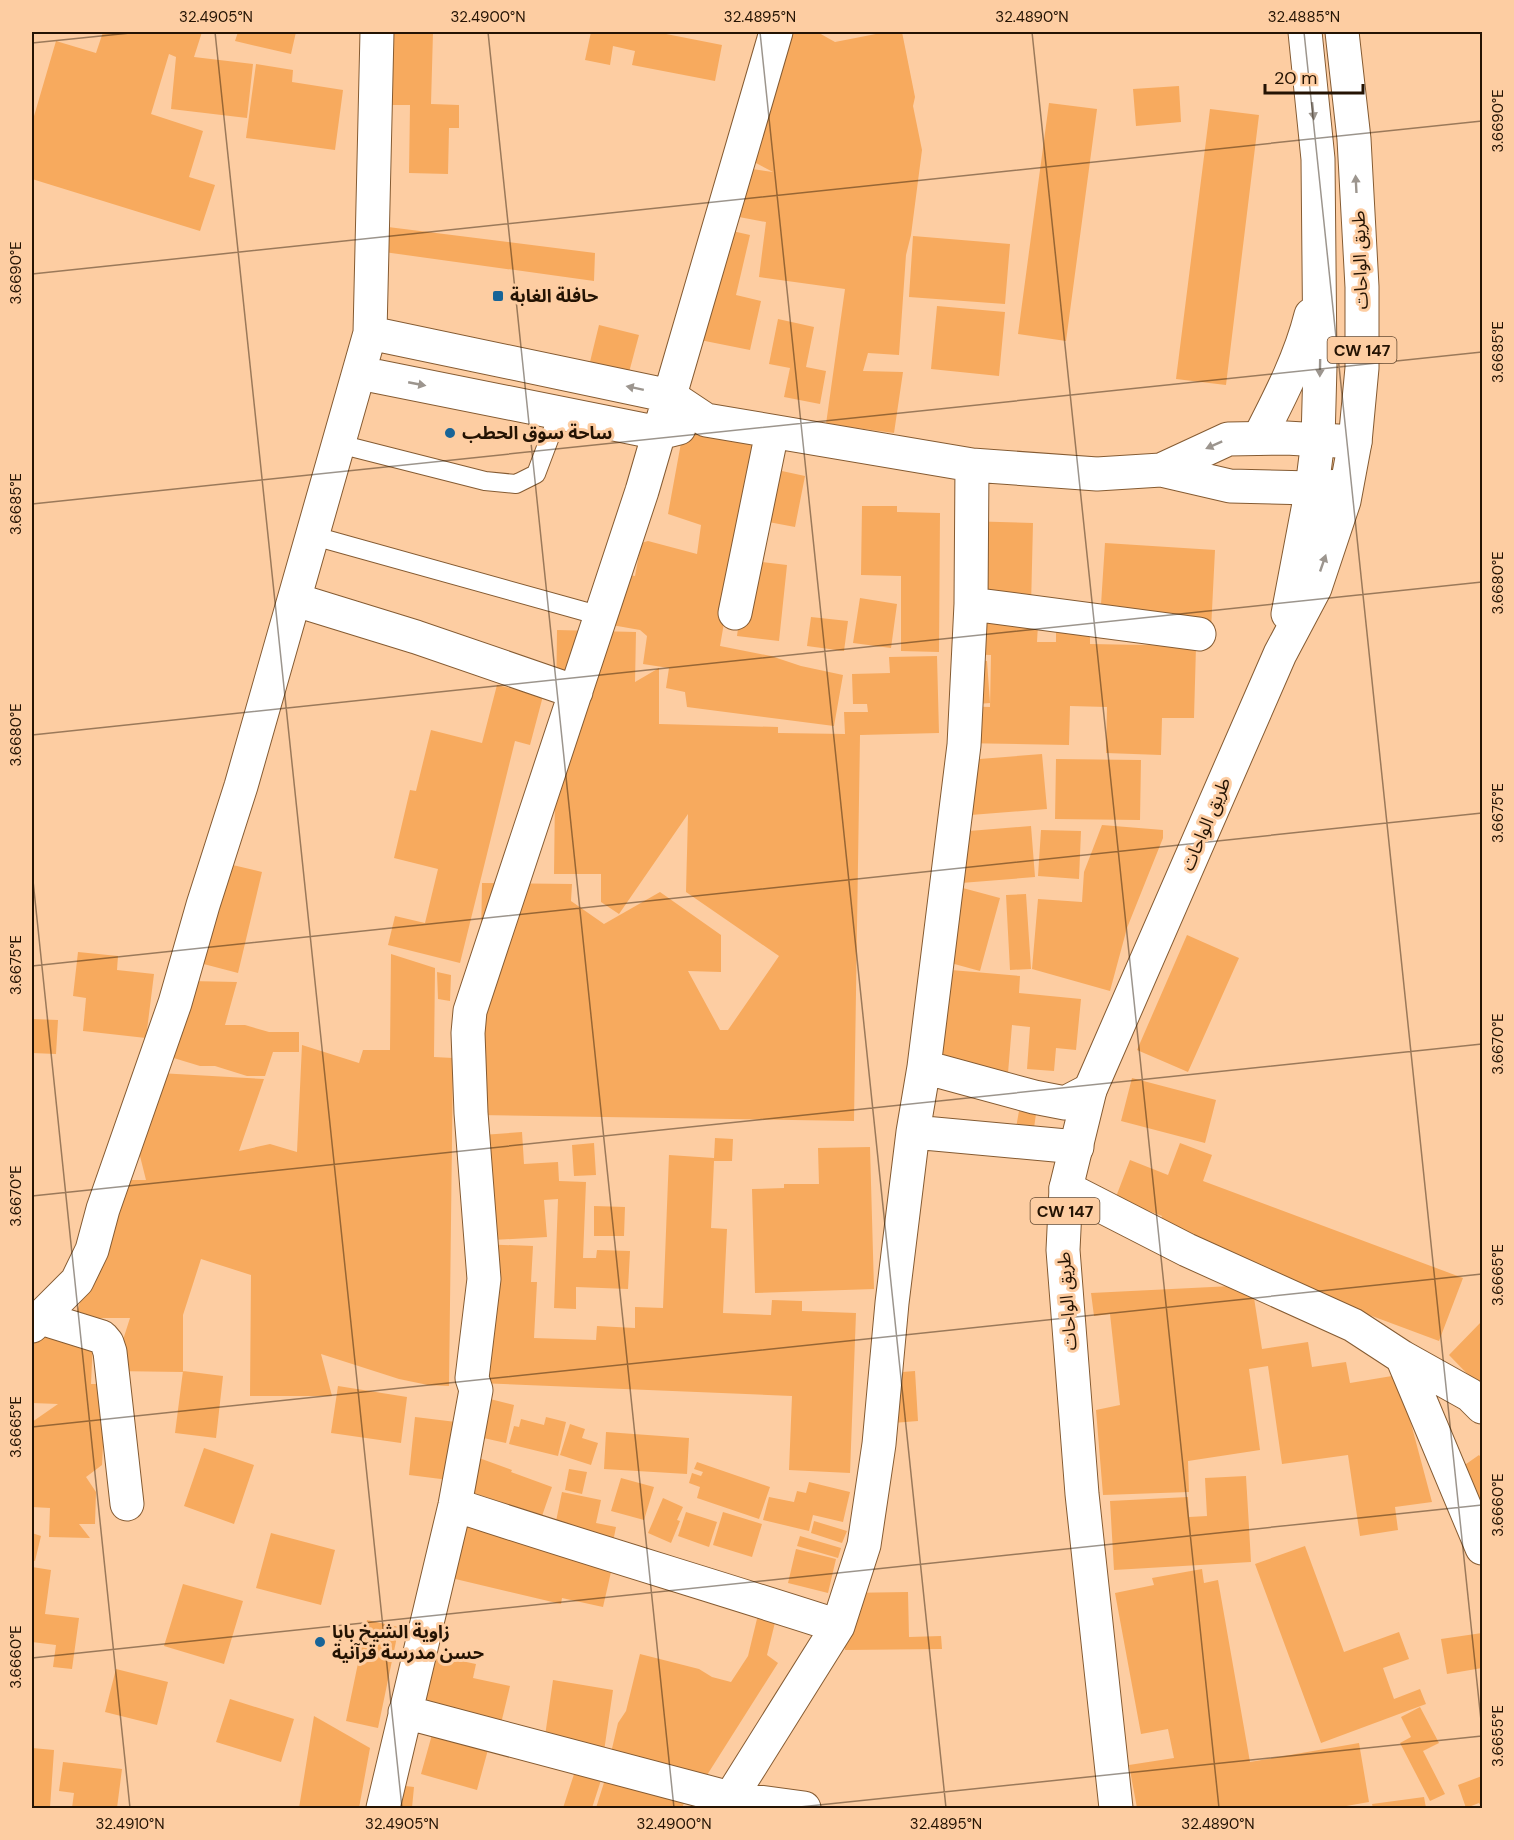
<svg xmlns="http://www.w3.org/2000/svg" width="1514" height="1840" viewBox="0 0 1514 1840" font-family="'DM Sans','Noto Sans Arabic',sans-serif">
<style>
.building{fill:#f7aa5e}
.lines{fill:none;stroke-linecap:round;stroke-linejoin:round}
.service-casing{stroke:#855b32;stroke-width:20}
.minor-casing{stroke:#855b32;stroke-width:35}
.primary-casing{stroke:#855b32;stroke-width:35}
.service{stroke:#fff;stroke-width:18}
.minor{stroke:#fff;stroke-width:33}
.primary{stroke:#fff;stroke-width:33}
.oneway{fill:#9c958e}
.ticks{fill:none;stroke:#241303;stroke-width:1.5;stroke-opacity:0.45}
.poi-dot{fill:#186497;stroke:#fdcda2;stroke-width:2}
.labels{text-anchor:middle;stroke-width:6;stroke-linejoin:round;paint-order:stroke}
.shield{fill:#fdcda2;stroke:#654b33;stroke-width:1.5}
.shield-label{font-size:16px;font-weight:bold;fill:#241303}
.street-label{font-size:18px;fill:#241303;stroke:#fdcda2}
.poi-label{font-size:18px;font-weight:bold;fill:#241303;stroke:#fdcda2;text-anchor:start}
.neatline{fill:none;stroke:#241303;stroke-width:2}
.ticks-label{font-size:15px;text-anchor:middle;fill:#241303}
</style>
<rect width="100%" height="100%" fill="#fdcda2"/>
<!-- building -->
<path class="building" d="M103,32H202L194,57L253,64L247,118L171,109L176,57L169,54L151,114L203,131L189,177L215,185L200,231L32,179V123L56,41L96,53Z
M238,32H296L291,54L235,41Z
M371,32H433L431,104L459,105V128H449L448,174L409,173L410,105H370Z
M591,32H656L722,45L715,81L632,65L635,51L613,46L610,65L585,60Z
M762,32L819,33L835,42L886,32H902L915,97L913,106L922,150L911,235L906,255L899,355L868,353L863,371L903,372L894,433L826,424L845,289L759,277L766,222L718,213L725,165L773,172L735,152Z
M256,64L293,70L292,82L343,90L335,150L246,138Z
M1179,86L1181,122L1136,126L1133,89Z
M1049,103L1097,109L1066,341L1018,334Z
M1210,109L1259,115L1226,385L1176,379Z
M388,227L595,253L594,281L384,252Z
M719,228L750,235L736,295L761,301L750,350L695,339Z
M913,236L1010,244L1005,304L909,297Z
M937,306L1005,312L999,376L931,369Z
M778,319L814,327L806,367L826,371L820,404L784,397L790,368L769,364Z
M599,325L639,335L628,376L589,366Z
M683,432L755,445L720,646L771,656L801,666L843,675L834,726L687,707L685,692L666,688L669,668L643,664L647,636L640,630L606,624L616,573L635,576L641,543L648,541L697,554L701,525L668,514Z
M768,468L805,476L795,527L758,520Z
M862,506H897V512L940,513L939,652L901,651V576L861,575Z
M964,521L1033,523L1031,607L961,605Z
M1105,543L1215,550L1211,630L1100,620Z
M747,560L787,565L779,641L737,636Z
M860,598L897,604L891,648L853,643Z
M811,617L848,621L844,651L807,646Z
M961,622L1038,625L1037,642H1056V629H1090V644L1196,646L1194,718H1162L1161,755L1106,753L1107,707L1070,706L1069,745L959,743V706L990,707L991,655L960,654Z
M557,630L636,632L635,682L659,668V724L778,727V733L845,734L844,712H868L867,704H853L852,674L890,673L889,657L937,656L939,733L860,735L854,1121L478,1115L482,883L572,884L571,901L604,924L660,892L721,935V972L688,971L720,1030H728L779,956L686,892L688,814L619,914L601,902V874H554Z
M987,661L990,703L965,705L962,662Z
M497,685L543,696L530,745L515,741L460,963L388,945L395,916L425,923L438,869L394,858L410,790L416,791L431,730L482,743Z
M1042,754L1047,809L958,816L954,761Z
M1056,759L1141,760L1140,820L1055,819Z
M1102,825L1163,830V838L1127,928L1110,991L1032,969L1038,899L1082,902L1084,872Z
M1031,826L1035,877L961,883L957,832Z
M1041,830L1081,831L1079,879L1038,876Z
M220,862L262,872L238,973L196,962Z
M944,883L1000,898L980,971L925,956Z
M1026,894L1031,969L1010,970L1006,895Z
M1187,935L1239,958L1188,1072L1137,1050Z
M78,952L118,956L117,970L154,974L146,1038L83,1031L86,998L73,996Z
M391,954L435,968L434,1057L453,1058L449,1386L428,1385L399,1379L321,1354L332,1396H250L251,1275L201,1259L183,1315V1372L113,1371L130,1318H75L118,1180H146L137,1144L159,1073L264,1079L239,1151L270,1144L297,1152L302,1045L359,1063L363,1050H390Z
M928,968L1020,976L1019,993L1081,999L1076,1050L1056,1048L1054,1071L1027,1069L1030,1027L1012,1025L1007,1085L924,1065Z
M437,972L451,975L450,1001L438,999Z
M190,981L237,982L225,1025H245L269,1032H299V1052H273L265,1076H247L215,1066H200L167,1056Z
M32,1019L58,1020L56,1054L32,1053Z
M1132,1078L1216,1100L1205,1143L1121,1121Z
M1019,1111L1036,1114L1032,1142L1014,1139Z
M522,1132L524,1164L558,1162L559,1181L586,1182L583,1258H596L597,1250L630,1251L628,1289L576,1287V1309L554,1308L558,1199L544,1200L547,1237L475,1241L468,1136Z
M715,1138L733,1139L732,1161H714L711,1228L727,1229L723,1313L771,1315L772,1300L802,1301V1311L856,1313L850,1473L789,1470L792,1396L477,1383L478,1244L533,1246L531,1282H537L534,1338L596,1340L597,1326L635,1328V1307L663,1308L669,1155L714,1158Z
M594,1143L596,1175L574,1176L572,1145Z
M1180,1143L1212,1155L1203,1181L1463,1278L1439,1341L1155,1235L1162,1216L1120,1200L1111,1210L1130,1160L1168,1175Z
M870,1147L874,1289L755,1293L752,1189L784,1188V1184H819L818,1148Z
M594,1206L625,1207L624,1236H594Z
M1252,1285L1262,1349L1308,1342L1312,1367L1346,1362L1350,1383L1398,1375L1432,1502L1395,1507L1398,1530L1360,1536L1348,1455L1282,1464L1268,1366L1249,1369L1260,1450L1188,1461L1189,1492L1103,1495L1096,1410L1120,1405L1110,1314L1094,1316L1091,1293Z
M1482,1321V1389L1449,1355Z
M32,1336L93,1339L91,1384H112L109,1439L103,1444L102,1465L86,1477L96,1492L95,1524H79L90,1538L49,1537L50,1508L32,1507V1422L58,1404L32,1403Z
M183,1371L223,1376L216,1438L175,1433Z
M915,1371L918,1421L880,1424L877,1374Z
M338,1386L407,1397L401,1443L331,1433Z
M486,1398L514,1405L506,1443L479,1437Z
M415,1417L456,1422L449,1480L409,1475Z
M546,1417L566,1422L558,1456L509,1444L514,1426L519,1427L521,1419L544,1425Z
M570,1424L585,1429L582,1438L598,1443L591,1465L560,1455Z
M606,1432L689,1438L687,1474L604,1469Z
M204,1448L254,1465L234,1524L184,1506Z
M1479,1455L1482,1459V1523L1459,1469Z
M479,1458L512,1470L511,1472L552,1487L542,1516L468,1491Z
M697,1462L770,1487L759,1519L697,1498L700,1487L689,1483L692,1473L701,1476L703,1472L694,1469Z
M569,1469L587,1472L582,1494L565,1490Z
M1246,1476L1251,1562L1114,1570L1110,1501L1188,1497L1189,1517L1207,1516L1205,1478Z
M621,1478L654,1487L644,1520L611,1511Z
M809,1482L850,1492L843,1522L813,1515L809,1531L763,1520L769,1497L794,1502L797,1491L806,1493Z
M562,1492L601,1500L596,1523L616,1527L613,1542L554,1531Z
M663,1498L683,1507L677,1520L680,1521L671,1543L648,1533Z
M686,1512L717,1522L709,1547L678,1536Z
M723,1512L762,1524L752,1557L713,1545Z
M462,1513L616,1550L603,1607L562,1598L561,1604L447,1577Z
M814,1521L847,1531L842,1543L811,1533Z
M32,1533L41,1536L35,1561L32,1560Z
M271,1533L335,1550L321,1605L256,1588Z
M800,1536L841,1548L838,1558L797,1546Z
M1305,1546L1344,1652L1399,1632L1409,1659L1383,1668L1394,1699L1420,1689L1426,1704L1321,1743L1255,1564Z
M796,1549L836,1559L828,1593L788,1583Z
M32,1567L51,1570L45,1614L79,1618L72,1669L53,1667L56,1645L32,1642Z
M1202,1569L1204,1583L1218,1580L1250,1762L1359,1743L1369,1802L1335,1808H1137L1129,1765L1174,1758L1168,1729L1141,1734L1115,1593L1154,1585L1152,1578Z
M183,1584L243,1601L224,1664L164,1646Z
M908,1592L909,1637L941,1636L942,1649L845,1650L844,1593Z
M763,1594L781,1598L767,1655L778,1663L702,1783L685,1778L658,1761L651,1774L610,1757L618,1723L626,1711L640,1654L699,1669L712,1677L731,1682L748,1656Z
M367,1620L399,1627L378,1728L346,1721Z
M1482,1633V1668L1447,1674L1441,1639Z
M428,1654L476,1664L473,1678L510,1686L499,1732L415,1714Z
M116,1669L168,1682L157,1725L105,1712Z
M553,1680L613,1690L603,1758L544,1743Z
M230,1699L294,1719L281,1762L216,1742Z
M1420,1707L1439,1743L1423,1751L1445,1794L1430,1801L1400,1743L1411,1737L1401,1717Z
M314,1716L370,1748L359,1808H299Z
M433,1731L489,1746L477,1790L421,1774Z
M32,1748L54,1750L50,1808H32Z
M63,1762L122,1769L117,1808H72L74,1793L59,1791Z
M576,1768L602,1777L592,1808H563Z
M608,1770L687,1796L682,1808H596Z
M1482,1776V1808L1479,1803L1466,1808L1458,1785Z
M387,1784L414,1787L412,1808H384Z
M1424,1797L1426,1808H1373L1372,1804Z"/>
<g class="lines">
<!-- service casing -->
<g class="service-casing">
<path id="service" d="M339,444L485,481L516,484L536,474L559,413
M314,536L601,616"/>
</g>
<!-- minor casing -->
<g class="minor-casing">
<path id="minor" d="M370,333L670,396L706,420L972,465L1097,474L1161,470L1230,486L1312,488L1341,486
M360,373L659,433L679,428
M1161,470L1228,439L1286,438L1355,442
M296,600L416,637L576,692
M971,604L1199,634
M735,613L772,432
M924,1067L1034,1097L1065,1103L1090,1090
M913,1132L1077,1147
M1066,1188L1187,1250L1353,1325L1402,1357L1470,1395L1482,1407
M41,1318L102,1337L107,1343L110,1352L127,1504
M32,1326L77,1281L92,1250L103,1209L175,1003L203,905L241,786L370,333L377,32
M1402,1357L1482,1548
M455,1505C582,1547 711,1585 838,1626
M405,1712L730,1798L804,1808
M383,1808L455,1505L476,1390L472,1378L484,1279L471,1113L468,1033L470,1011L642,491L776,32
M724,1808L838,1626L864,1545L879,1444L892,1303L913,1132L924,1067L964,745L971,604L972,465"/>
</g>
<!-- primary casing -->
<g class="primary-casing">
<path id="primary" d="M1259,438C1279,399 1300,359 1311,315
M1288,614L1312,488L1318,440L1320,366L1318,159L1305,32
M1116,1808L1082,1494L1063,1250L1066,1188L1090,1090L1280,654L1315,588L1344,501L1355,442L1362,368V287L1354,139L1342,32"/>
</g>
<!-- service -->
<use href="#service" class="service"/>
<!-- minor -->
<use href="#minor" class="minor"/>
<!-- primary -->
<use href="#primary" class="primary"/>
</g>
<!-- one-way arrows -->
<defs><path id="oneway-solid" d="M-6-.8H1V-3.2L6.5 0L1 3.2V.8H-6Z" transform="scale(1.5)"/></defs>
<g class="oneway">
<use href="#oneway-solid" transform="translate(1313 111) rotate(84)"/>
<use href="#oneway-solid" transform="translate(1356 184) rotate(-93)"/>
<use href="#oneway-solid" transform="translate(1320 368) rotate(91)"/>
<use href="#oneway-solid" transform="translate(417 384) rotate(11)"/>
<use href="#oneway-solid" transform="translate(635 388) rotate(-168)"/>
<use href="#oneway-solid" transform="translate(1214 445) rotate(156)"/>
<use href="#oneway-solid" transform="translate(1323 563) rotate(-71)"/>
</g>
<!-- ticks -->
<path class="ticks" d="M215,32L402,1808M488,32L674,1808M760,32L946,1808M1032,32L1219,1808M1304,32L1482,1730M32,43L140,32M32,274L1482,121M32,504L1482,352M32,735L1482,582M32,871L130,1808M32,966L1482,813M32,1196L1482,1044M32,1427L1482,1274M32,1658L1482,1505M790,1808L1482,1736"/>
<!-- markers -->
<g class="poi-dot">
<rect x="492" y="290" width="12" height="12" rx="3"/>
<circle cx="450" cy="433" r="6"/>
<circle cx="320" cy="1642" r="6"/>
</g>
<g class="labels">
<!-- shield labels -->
<g class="shield">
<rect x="1327.5" y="337" width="69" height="26" rx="4.5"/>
<rect x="1030.5" y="1198" width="69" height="26" rx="4.5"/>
</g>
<g class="shield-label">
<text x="1362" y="356">CW 147</text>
<text x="1065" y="1217">CW 147</text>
</g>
<!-- street labels -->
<g class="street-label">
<text transform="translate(1360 260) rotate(-92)" y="6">طريق الواحات</text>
<text transform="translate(1206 824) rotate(-67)" y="6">طريق الواحات</text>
<text transform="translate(1067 1301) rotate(-94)" y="6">طريق الواحات</text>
</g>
<!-- poi labels -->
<g class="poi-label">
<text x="510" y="302">حافلة الغابة</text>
<text x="462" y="439">ساحة سوق الحطب</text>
<text x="332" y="1638">زاوية الشيخ بابا<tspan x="332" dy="21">حسن مدرسة قرآنية</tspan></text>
</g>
</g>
<!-- border -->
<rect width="1514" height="1840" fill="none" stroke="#fdcda2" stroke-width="66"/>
<!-- scale -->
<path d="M1265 84v9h98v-9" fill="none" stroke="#241303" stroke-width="3"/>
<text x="1274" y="84" font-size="18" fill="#241303" stroke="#fdcda2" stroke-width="4.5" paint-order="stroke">20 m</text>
<rect x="33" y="33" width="1448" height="1774" class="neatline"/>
<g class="ticks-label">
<text x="216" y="22">32.4905°N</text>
<text x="488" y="22">32.4900°N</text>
<text x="760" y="22">32.4895°N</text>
<text x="1032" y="22">32.4890°N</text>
<text x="1304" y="22">32.4885°N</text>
<text transform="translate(1498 121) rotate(-90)" y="5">3.6690°E</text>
<text transform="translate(16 273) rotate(-90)" y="5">3.6690°E</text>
<text transform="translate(1498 352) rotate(-90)" y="5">3.6685°E</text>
<text transform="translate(16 504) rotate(-90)" y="5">3.6685°E</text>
<text transform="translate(1498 583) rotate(-90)" y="5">3.6680°E</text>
<text transform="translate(16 735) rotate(-90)" y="5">3.6680°E</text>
<text transform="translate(1498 813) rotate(-90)" y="5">3.6675°E</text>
<text transform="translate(16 965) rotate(-90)" y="5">3.6675°E</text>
<text transform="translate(1498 1044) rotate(-90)" y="5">3.6670°E</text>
<text transform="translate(16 1196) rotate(-90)" y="5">3.6670°E</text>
<text transform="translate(1498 1275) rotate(-90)" y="5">3.6665°E</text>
<text transform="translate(16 1427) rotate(-90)" y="5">3.6665°E</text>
<text transform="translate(1498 1505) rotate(-90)" y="5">3.6660°E</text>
<text transform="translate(16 1657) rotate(-90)" y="5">3.6660°E</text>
<text transform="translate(1498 1736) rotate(-90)" y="5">3.6655°E</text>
<text x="130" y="1829">32.4910°N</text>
<text x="402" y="1829">32.4905°N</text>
<text x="674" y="1829">32.4900°N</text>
<text x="946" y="1829">32.4895°N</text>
<text x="1218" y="1829">32.4890°N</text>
</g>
</svg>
